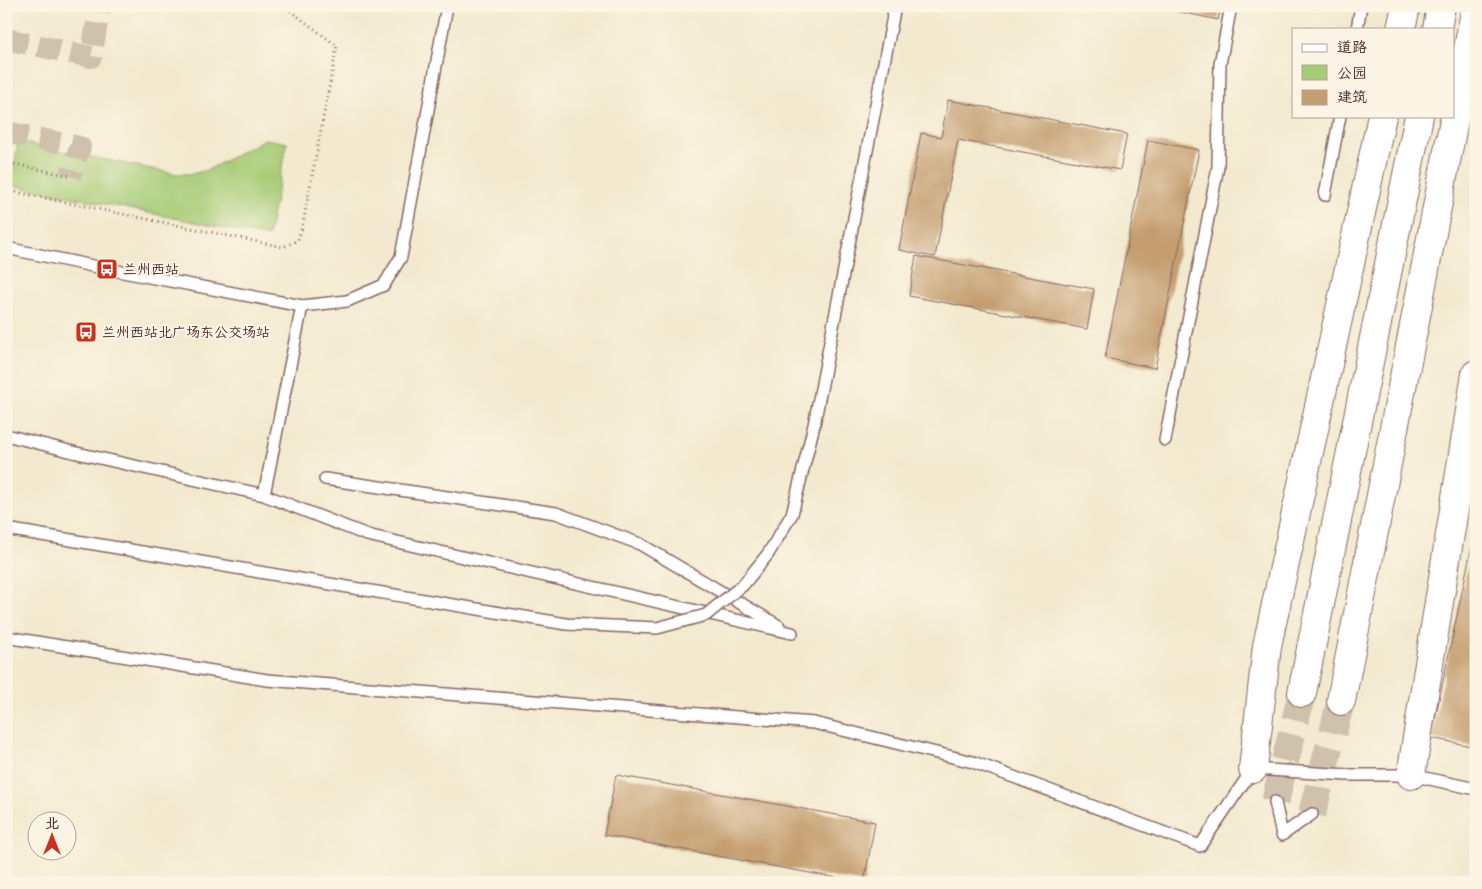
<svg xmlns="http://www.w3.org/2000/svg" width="1482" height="889" viewBox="0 0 1482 889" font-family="'Gochi Hand','LXGW WenKai TC',sans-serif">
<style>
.green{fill:#a7cc77;stroke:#787651}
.building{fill:#c49e6f}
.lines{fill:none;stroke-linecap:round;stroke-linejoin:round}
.street-tunnel{stroke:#d0c1ad;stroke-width:22;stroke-dasharray:22 11;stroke-linecap:butt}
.secondary-tunnel{stroke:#d0c1ad;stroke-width:28;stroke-dasharray:28 14;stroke-linecap:butt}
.lane-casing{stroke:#856664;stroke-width:14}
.secondary-casing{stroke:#856664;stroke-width:30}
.path{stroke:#856664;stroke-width:3;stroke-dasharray:1 4;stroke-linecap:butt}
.lane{stroke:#fff;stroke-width:11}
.secondary{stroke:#fff;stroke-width:28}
.lane-bridge-casing{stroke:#856664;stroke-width:14;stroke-linecap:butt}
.lane-bridge{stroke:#fff;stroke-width:11}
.labels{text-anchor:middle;stroke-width:4;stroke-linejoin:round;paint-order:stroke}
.poi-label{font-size:14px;fill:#4a1f2b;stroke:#fcf5e5;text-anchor:start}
</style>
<rect width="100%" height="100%" fill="#fcf5e5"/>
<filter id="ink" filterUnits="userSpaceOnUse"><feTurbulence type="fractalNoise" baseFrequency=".02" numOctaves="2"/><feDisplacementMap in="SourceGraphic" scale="10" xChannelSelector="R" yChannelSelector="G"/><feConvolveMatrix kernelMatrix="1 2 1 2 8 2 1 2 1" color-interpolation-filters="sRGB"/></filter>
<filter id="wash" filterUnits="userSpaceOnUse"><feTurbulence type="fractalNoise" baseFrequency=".0096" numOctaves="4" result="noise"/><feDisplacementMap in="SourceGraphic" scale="20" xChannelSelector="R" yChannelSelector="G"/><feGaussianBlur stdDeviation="1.12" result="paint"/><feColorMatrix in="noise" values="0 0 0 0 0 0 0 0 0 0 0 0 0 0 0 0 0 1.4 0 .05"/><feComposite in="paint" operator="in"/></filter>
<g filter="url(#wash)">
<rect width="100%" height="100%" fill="#f2e9ce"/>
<!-- green -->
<path class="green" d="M265,139L287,143L268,237L11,185L18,142L176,174H192L208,170Z"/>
<g id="blocks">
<!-- building -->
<path class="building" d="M1153,6H1221L1218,20Z
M948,100L1127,134L1120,170L958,140L935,257L899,250L921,133L941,137Z
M1148,140L1199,150L1155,368L1105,358Z
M916,256L1094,289L1087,329L909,296Z
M1475,531H1476V747L1431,738Z
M616,775L875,822L864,883L604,835Z"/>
</g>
</g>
<g filter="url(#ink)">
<use href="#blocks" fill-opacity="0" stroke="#856664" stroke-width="1"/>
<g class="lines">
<!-- street-tunnel -->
<path class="street-tunnel" d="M6,39L91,57L100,6
M6,132L80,147L70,176"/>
<!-- secondary-tunnel -->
<path class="secondary-tunnel" d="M1275,802L1302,693
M1312,814L1341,701"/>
<!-- lane casing -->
<g class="lane-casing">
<path id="lane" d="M1357,29L1361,6
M1325,195L1340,116
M6,248L107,269L302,306L347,301L384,285L401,257L447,6
M814,425L895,6
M6,435L77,453L264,495L367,535L792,633
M1165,440L1218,167L1220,64L1231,6
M325,479L556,513L640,544L779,626
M264,495L302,306
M6,637L267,680L814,723L973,762L1200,846L1253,769L1348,775H1411L1476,789
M1275,802L1282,835L1312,814"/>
</g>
<!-- secondary casing -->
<g class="secondary-casing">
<path id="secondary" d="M1401,29L1406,6
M1437,29L1441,6
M1302,693L1419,116
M1341,701L1476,7
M1253,769L1267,646L1382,116
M1411,775L1476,374"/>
</g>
<!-- path -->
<path class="path" d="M14,164L70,176
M6,190L283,247L298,240L303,223L337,46L284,6"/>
<!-- lane -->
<use href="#lane" class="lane"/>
<!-- secondary -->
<use href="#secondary" class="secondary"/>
<!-- lane-bridge casing -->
<g class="lane-bridge-casing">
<path id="lane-bridge" d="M6,529L566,624L657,628L706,615L743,585L768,554L792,514L814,425"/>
</g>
<!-- lane-bridge -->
<use href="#lane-bridge" class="lane-bridge"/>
</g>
</g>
<!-- icons -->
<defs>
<g id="bus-square" transform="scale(1.125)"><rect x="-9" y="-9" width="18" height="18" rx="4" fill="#c8321e" stroke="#fcf5e5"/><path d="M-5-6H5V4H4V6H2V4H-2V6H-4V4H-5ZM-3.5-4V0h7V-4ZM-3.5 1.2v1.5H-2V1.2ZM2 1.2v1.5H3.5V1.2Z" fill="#fff"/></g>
</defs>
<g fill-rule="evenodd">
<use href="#bus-square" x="107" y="269"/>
<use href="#bus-square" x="86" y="332"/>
</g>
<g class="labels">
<!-- poi labels -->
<g class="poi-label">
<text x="123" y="274">兰州西站</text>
<text x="102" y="337">兰州西站北广场东公交场站</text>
</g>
</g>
<!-- margin -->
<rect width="1482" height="889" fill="none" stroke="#fcf5e5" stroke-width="25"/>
<!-- legend -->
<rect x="1292" y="28" width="162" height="90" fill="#fcf5e5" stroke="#b59f9b"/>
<rect x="1302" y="44" width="25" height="8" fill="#ffffff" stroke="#b59f9b"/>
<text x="1337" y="52" font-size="15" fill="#4a1f2b">道路</text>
<rect x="1302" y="65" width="25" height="15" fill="#a7cc77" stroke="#b59f9b"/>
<text x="1337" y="78" font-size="15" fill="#4a1f2b">公园</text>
<rect x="1302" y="90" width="25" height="15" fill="#c49e6f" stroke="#b59f9b"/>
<text x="1337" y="102" font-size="15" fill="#4a1f2b">建筑</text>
<!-- north arrow -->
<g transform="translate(52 836)"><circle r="24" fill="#fcf5e5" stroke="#b59f9b"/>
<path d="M0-4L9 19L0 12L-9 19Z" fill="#c8321e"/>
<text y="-8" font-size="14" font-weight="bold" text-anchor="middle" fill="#4a1f2b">北</text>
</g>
</svg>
